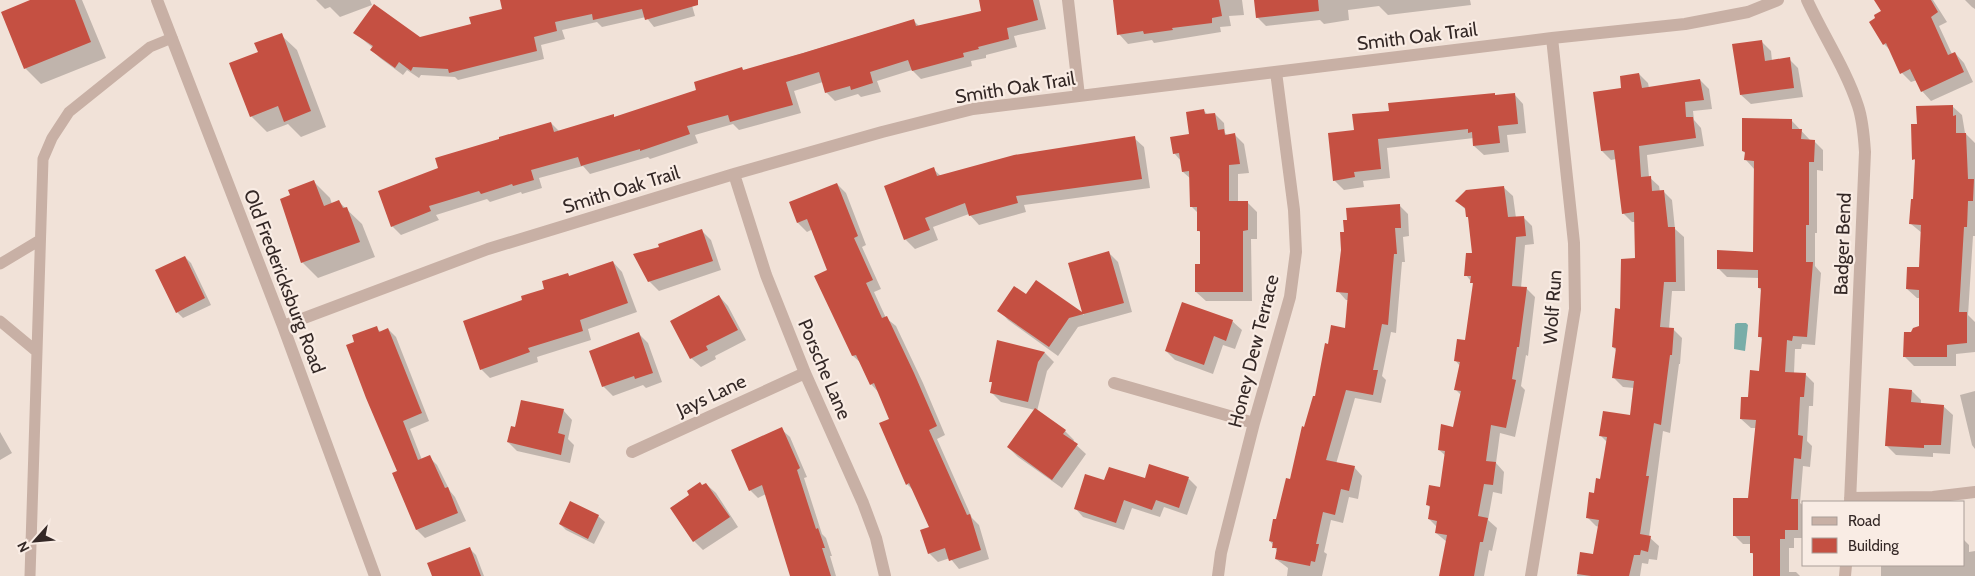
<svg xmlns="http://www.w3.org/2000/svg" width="1975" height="576" viewBox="0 0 1975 576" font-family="Cabin,sans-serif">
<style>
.water{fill:#78ada8}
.shadow{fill:#0003}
.building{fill:#c55042}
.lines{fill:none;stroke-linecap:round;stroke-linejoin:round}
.lane{stroke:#c8b0a5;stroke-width:11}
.street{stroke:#c8b0a5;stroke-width:12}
.labels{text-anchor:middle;stroke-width:4.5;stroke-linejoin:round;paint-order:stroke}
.street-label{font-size:19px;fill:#342826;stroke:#f9ece4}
</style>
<rect width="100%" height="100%" fill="#f1e2d8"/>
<!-- water -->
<path class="water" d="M1737,323H1746L1748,325L1745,351L1734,349L1735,324Z"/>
<!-- shadow -->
<path class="shadow" d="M34,0H82L106,58L41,84L25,68Z
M316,0H370L372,5L340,17L330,7L325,9Z
M501,0H698L691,2L695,16L654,27L646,17L602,27L597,22L562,30L565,39L541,45L544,59L458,80L455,77L421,75L419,78L407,70L403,75L380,58L372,50L373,48L355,33L420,38L472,25L504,10Z
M980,0H1039L1046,29L1014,36L1017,47L986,55V58L971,61L972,66L921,79L912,70L877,81L881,92L861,97L858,94L835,101L826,92L823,82L794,91L801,113L739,130L733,124L695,135L698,143L650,159L648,157L590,174L583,166L539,178L542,188L522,194L521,192L490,202L487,199L436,215L439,220L401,235L392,226L551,123L560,132L613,116L615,118L698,90L742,69L744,71L913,20L919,26L983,12Z
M1114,0H1242L1244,15L1229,16L1231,26L1220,27L1221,32L1154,43L1152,40L1128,44L1119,34Z
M1255,0H1470L1471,5L1388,15L1379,6L1348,10L1349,20L1324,24L1320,20L1266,26L1257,17Z
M1875,0H1933L1947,22L1939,26L1952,54L1955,53L1964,63L1973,82L1931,101L1922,91L1917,80L1911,82L1902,73L1892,52L1884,44L1882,12Z
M1965,0H1975V9L1972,7Z
M281,35L297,50L326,127L301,137L288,124L267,132L251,116L259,53Z
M1761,41L1771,51L1772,61L1789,59L1798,68L1803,97L1751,104L1741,95Z
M1639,74L1648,83L1649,88L1700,80L1709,89L1712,109L1693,111L1694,120L1701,128L1704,146L1647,155L1649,177L1659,186L1660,192L1663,191L1672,200L1675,229L1684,237L1685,291H1672L1669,329H1673L1682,338L1680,364H1679L1670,433L1663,431L1649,537L1659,546L1657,560L1649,559L1648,564L1642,563L1640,576H1577L1581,554L1594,556L1599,527L1596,526L1587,517L1601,480L1608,443L1601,436L1631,416L1634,388L1623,387L1614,378L1617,351L1613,347L1621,310L1636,259L1635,222H1632L1623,213L1616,159L1611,160L1602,151L1623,89Z
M1514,94L1523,104L1526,133L1507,135L1509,152L1484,155L1474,146V138L1387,148L1390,178L1363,181L1364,187L1344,190L1334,180L1355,131L1390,112Z
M1952,106L1962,115L1965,133L1975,143V236H1973L1968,315L1975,322V352L1956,354V366H1914L1905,357L1912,333L1920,327V298H1917L1907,289L1921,269L1922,233L1911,224L1915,201L1916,162L1914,159L1918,125Z
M1204,111L1208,115L1215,114L1224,123L1225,133L1228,136L1235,135L1244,144L1249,173L1238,174V203L1247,202L1257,212V239H1251L1252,301H1206L1196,292L1201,265V233L1198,230V213L1191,206V179L1183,172L1181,161L1174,153L1191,135Z
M1792,121L1810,140L1814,141L1823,150V171L1817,170V233H1815V266L1821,273L1815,345L1802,344L1801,349H1795L1794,373L1805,374L1814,383L1813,406H1809L1807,441L1812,446L1810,467L1803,466L1800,503L1804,506V538H1794V548H1789V572H1796L1800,576H1754V555L1751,552V544H1743L1734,535L1749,499L1756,428H1751L1741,419L1760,372L1763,340L1760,337L1762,291L1759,288V278L1727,277L1718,268L1754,253L1755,170L1746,160V154L1743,151Z
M1134,138L1144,147L1150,188L1024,205L1026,212L979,225L969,214L933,227L938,240L915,249L905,239L933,169L941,176Z
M314,182L330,198L332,204L339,202L362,224L375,257L318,278L302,262Z
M837,184L846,193L866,245L862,247L881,289L874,292L886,318L896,326L923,383L945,435L937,439L972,518L979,525L989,559L959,569L950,558L938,562L929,553L931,528L914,491L907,484L891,419L880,394L871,384L861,363L853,356L829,270L813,229L807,232L798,223L790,203Z
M1503,187L1513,196L1516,218L1523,217L1532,226L1534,244L1525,245L1521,288H1526L1535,297L1528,356L1526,355L1521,386L1525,390L1515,437L1500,433L1496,463L1504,472L1502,494L1493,492L1488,520L1497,528L1492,551L1489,550L1484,576H1441L1447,542L1436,533L1437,527L1429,519L1431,509L1427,504L1441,489L1446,456L1439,450L1454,428L1461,395L1455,389L1460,366L1455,360L1466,342L1474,285L1466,275L1473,255L1469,219L1467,216L1466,210L1457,201Z
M1399,205L1408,214L1409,236L1403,237L1405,262H1402L1396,333L1391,332L1382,376L1386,380L1381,403L1355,398L1336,464L1354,467L1362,476L1358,499L1349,497L1343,523L1331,520L1324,552L1327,554L1322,576H1287L1288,568L1276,559L1278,552L1270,541L1291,480L1305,428L1316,397L1329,345L1346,329L1349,300H1346L1338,291L1345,233Z
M702,231L711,240L721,270L659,291L649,281L660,247Z
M1109,253L1118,262L1132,312L1078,327L1058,356L1008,320L999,310L1026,296L1036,282L1084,315L1069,264Z
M185,257L191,263L211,305L183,318L177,312Z
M613,262L622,272L637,312L588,329L591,340L537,357L538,362L490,378L481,369L524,301L568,274L570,277Z
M719,296L728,306L746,340L715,356L716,359L701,367L691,358Z
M1232,321L1242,330L1235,349L1223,345L1213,374L1175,360L1166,351Z
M376,328L381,332L388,329L396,337L429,421L410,429L422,460L429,457L437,465L450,491L455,497L466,521L425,538L417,530L393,474L399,472L356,343Z
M639,334L648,343L662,382L646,388L643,385L613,396L603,386Z
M998,342L1045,353L1054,362L1047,371L1037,411L1065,431L1074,440L1073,442L1086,454L1062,488L1018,457L1008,447L1035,410L1001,402L991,392L993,384L991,381Z
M1912,391L1921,400V404L1943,406L1953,415L1950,454L1933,453V457L1896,455L1886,445Z
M1975,391V449L1972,445L1960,395Z
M563,410L572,420L568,439L574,445L570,463L517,451L508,442L516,428Z
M781,429L790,437L807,477L804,478L822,534L826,538L832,556H830L836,576H791L766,494L758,498L750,490Z
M0,432L12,453L0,460Z
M1150,466L1189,479L1197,487L1187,515L1164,507L1160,517L1132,508L1124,530L1083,517L1075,508L1105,481L1146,480Z
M706,484L716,493L738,527L703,550L694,541L702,487Z
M598,516L605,522L594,544L566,530L560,524Z
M1964,540L1969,545V552L1975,551V576H1881V565H1964Z
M470,549L476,555L484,576H433Z"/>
<!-- building -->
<path class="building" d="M30,0H75L91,42L24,69L1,12Z
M500,0H698V5L645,20L642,9L593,20L592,14L555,22L557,31L534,37L537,51L449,73L448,69L413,67L411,71L399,62L395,68L370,50L373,46L353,33L374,4L420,37L471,24L469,17L502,9Z
M979,0H1033L1038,20L1007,28L1009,39L978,47L979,49L963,53L964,57L912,71L908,60L870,72L873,83L851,90L850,86L825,93L819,72L786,82L793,105L730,122L728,115L687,126L690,134L640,151V149L581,166L578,157L531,170L534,180L513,186L512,184L481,194L479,191L429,206L431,211L391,227L378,191L438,168L435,158L499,139V137L551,122L554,132L614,114V117L696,90L694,82L742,67L743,70L803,53L914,19L916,26L981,11Z
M1113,0H1219L1222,16L1212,18V23L1172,28L1173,30L1144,34L1143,31L1117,35Z
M1254,0H1318L1319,11L1256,18Z
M1874,0H1931L1938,12L1931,17L1948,55L1955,52L1964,72L1921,92L1910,69L1900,74L1886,43L1883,45L1869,22L1875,18L1874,15L1881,11Z
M282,33L311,111L284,122L278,106L250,117L229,63L258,52L254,43Z
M1762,40L1765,61L1790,57L1794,88L1740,95L1732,44Z
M1639,73L1642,88L1700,79L1704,100L1685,102L1686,117H1693L1696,138L1639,146L1641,177L1651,176L1652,191L1664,190L1668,227H1675L1676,282H1664L1660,327L1674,328L1672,355H1670L1661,425L1654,423L1646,476H1649L1640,534L1651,536L1648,552L1641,550L1640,555H1634L1629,576H1591L1577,574L1580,552L1593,554L1599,520L1586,518L1589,492L1594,493L1596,478L1600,479L1607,437L1599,436L1603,411L1630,415L1634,381L1612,378L1616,348L1612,347L1615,308L1620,309L1621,259L1635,258L1634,212L1622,214L1614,150L1601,151L1593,92L1621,88L1620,76Z
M1495,93V95L1515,93L1518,124L1498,126L1500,143L1473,146L1472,132L1468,133V129L1378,139L1381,169L1354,172L1355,177L1333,181L1328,133L1354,130L1352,114L1389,111L1388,103Z
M1953,105V116L1956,115V133H1966L1968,179H1974L1973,201H1968L1967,227H1964L1959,312H1967V343L1947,345V357H1903L1904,332H1911L1913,328L1919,326V290L1906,289L1907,267H1919L1921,225L1909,224L1911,199H1913L1915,159L1912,160L1911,124H1917L1916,106Z
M1204,109L1205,114L1215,113L1218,130L1224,129L1225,135L1235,133L1240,164L1229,165V201H1248V230L1243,231V292H1195V264H1200V231H1197V207H1190L1189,171L1182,172L1179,153L1173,154L1170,137L1189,134L1186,112Z
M1742,118L1792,119V129H1802L1801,139L1815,140L1814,162H1809V225H1806V262H1813L1807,337L1793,336L1792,341L1787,340L1785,372L1806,373L1804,397H1800L1798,435L1803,436L1801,459L1794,458L1791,499H1798V530H1785V539H1780V576H1753V553H1750V536H1733V498H1748L1756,420L1740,419L1741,397H1748L1750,370L1759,371L1762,337H1758L1761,288H1758V270L1717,269V250L1753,252L1754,161L1744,160L1745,152L1742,151Z
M1135,136L1142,179L1016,196L1018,203L969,216L965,203L925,218L930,230L904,240L884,186L934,167L937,176L1014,155Z
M314,180L324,206L339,200L343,208L347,207L360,242L301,263L280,199L290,195L288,190Z
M837,183L858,236L854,238L873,280L866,283L882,318L887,316L914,373L937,426L929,430L967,515L970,514L981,550L949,561L945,548L928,554L920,530L929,527L909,483L906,485L879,423L889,419L874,383L870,385L856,355L852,356L814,276L827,270L807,219L797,223L789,202Z
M1504,186L1508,217L1524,216L1526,236L1516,237L1512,286L1527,287L1519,347H1517L1512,379L1516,380L1506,428L1491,425L1486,461L1496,462L1493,485L1484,484L1478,516L1488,518L1483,542H1480L1474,576H1439L1447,535L1435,533L1437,521L1428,519L1430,506L1426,505L1429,485L1440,487L1445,451L1438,450L1441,424L1453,427L1461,391L1454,390L1460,362L1454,361L1457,339L1465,340L1473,283H1470L1471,276H1464L1466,253H1472L1468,217H1466L1465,208L1455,201L1466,190Z
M1400,204L1401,228H1395L1397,254H1394L1388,325L1382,324L1373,370H1378L1373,395L1346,390L1326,460L1355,466L1349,491L1341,489L1335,515L1323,512L1316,544H1319L1315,562L1311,561L1310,566L1275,559L1277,548H1272L1273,542L1269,541L1273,519H1276L1286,478L1290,479L1302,426L1304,427L1313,396H1315L1325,343L1328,344L1331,325L1345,328L1348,293L1336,292L1341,250L1340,232H1344L1343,220H1347L1346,208Z
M702,229L713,261L648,282L633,254L659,247L658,244Z
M1109,251L1124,303L1069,318L1049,347L997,311L1014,286L1026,294L1036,280L1082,312L1068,263Z
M185,256L205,298L176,313L155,270Z
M613,261L628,303L580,320L583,331L528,348L530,352L480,370L463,321L522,300L521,296L544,289L542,281L568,273L569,276Z
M719,295L738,330L706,346L708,350L690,359L670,321Z
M1182,302L1233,320L1226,341L1214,336L1204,365L1165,351Z
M377,326L379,332L388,328L422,413L403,421L418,460L430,455L445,488L448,487L458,513L416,530L392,473L397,471L366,398L346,345L354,342L352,335Z
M639,332L653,373L635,379L634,376L602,387L589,351Z
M997,340L1045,352L1038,362L1028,402L990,393L992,382H989Z
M1889,388L1912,390L1911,402L1944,405L1941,445H1924V448L1885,446Z
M521,400L564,409L558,433L565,435L561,455L507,442L511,426L515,427Z
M1035,408L1066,430L1063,434L1078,444L1052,480L1007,447Z
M782,427L800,468L797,470L816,529L818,528L825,548H822L831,576H790L762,485L749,491L731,450Z
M1149,464L1189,477L1179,508L1156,500L1152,510L1124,500L1116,523L1074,509L1085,474L1104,480L1109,467L1145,478Z
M700,482L702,485L706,483L730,517L693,542L670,508L689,495L687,491Z
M570,501L599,515L588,539L559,524Z
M470,547L481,576H432L427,563Z"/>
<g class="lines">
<!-- lane -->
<path class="lane" d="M0,264L40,240
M0,321L36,351
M30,576L43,159L52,138L69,112L150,47L172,38"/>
<!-- street -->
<path class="street" d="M157,0L283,326L375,576
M1068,0L1079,96
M1807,0C1823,35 1846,69 1858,106C1863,121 1864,137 1865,152L1850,502
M734,174L766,275L805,373L863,503L876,538L885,576
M283,326L488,249L734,174L882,132L973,109L1552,38L1685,24L1748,12L1778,0
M1114,383L1254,423
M632,452L805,373
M1850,498L1933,497L1975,492
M1218,576L1221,553L1254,423L1290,297L1296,252L1294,210L1276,72
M1531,576L1575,309L1574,243L1552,38
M1845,576L1846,565"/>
</g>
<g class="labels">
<!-- street labels -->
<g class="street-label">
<text transform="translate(1417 36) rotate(-7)" y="7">Smith Oak Trail</text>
<text transform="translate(1015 87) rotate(-9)" y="7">Smith Oak Trail</text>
<text transform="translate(621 189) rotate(-17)" y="7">Smith Oak Trail</text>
<text transform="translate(1842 244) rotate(-88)" y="7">Badger Bend</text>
<text transform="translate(285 281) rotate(69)" y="7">Old Fredericksburg Road</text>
<text transform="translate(1552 307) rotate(-86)" y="7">Wolf Run</text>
<text transform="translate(1253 351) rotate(-76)" y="7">Honey Dew Terrace</text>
<text transform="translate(825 369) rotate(67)" y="7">Porsche Lane</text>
<text transform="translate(711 395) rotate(-25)" y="7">Jays Lane</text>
</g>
</g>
<!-- legend -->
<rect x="1802" y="501" width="162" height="65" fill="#f9ece4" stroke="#aa9e98"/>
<rect x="1812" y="517" width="25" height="8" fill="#c8b0a5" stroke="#aa9e98"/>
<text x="1848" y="526" font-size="15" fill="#342826">Road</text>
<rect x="1812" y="538" width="25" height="15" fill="#c55042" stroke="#aa9e98"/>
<text x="1848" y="551" font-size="15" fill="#342826">Building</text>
<!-- north arrow -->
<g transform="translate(35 541) rotate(243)" stroke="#f9ece4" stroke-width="4" paint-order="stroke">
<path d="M0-4L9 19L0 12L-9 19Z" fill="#342826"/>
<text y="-8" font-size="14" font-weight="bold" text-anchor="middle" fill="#342826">N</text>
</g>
</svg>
